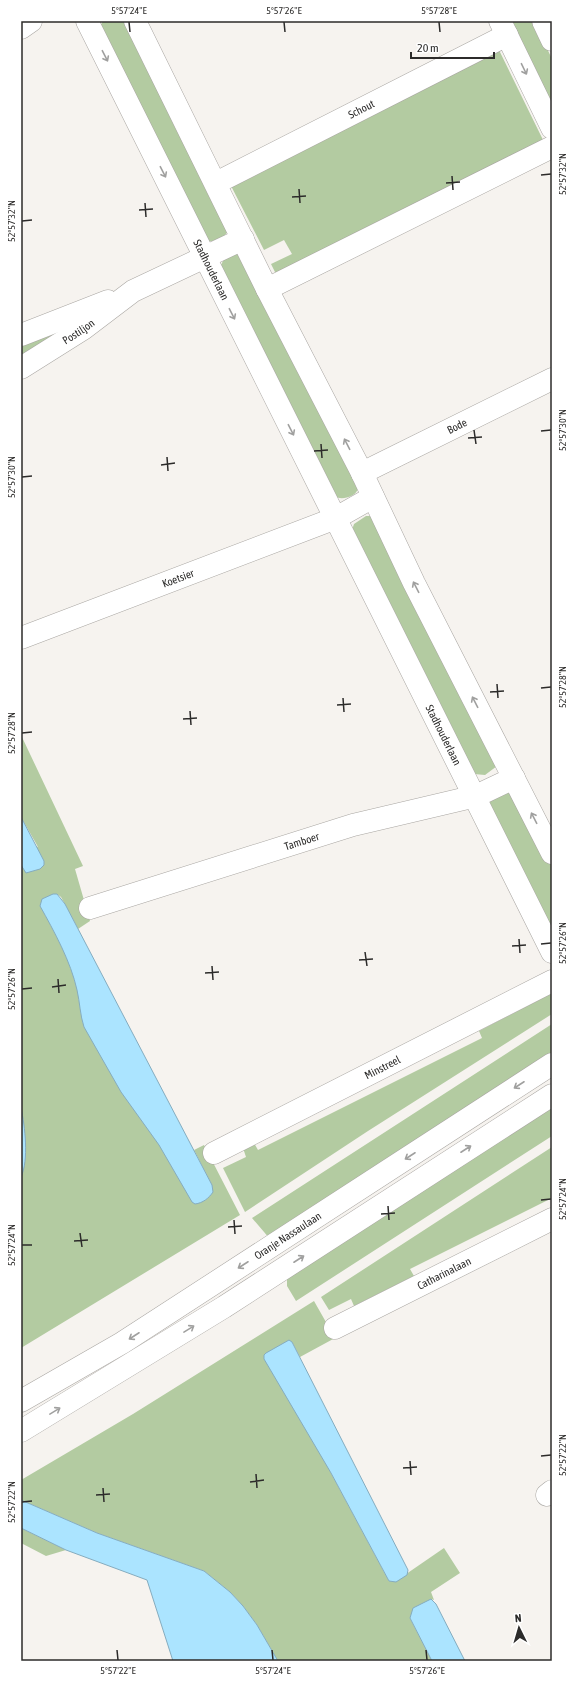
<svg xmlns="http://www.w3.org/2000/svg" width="573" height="1682" viewBox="0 0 573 1682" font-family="'Asap Condensed',sans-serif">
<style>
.green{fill:#b3cba1}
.water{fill:#abe4ff;stroke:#85acbf}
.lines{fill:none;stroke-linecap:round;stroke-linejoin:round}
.minor-casing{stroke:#a9a6a2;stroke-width:23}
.minor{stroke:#fff;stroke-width:22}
.oneway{stroke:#a0a09f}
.ticks{fill:none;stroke:#2c2b2a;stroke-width:1.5}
.labels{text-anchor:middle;stroke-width:3.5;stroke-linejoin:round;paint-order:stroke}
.street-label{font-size:11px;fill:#2c2b2a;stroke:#fff}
.neatline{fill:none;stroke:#2c2b2a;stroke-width:1.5}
.ticks-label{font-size:10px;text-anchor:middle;fill:#2c2b2a}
</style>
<rect width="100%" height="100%" fill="#f6f3ef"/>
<!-- green -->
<path class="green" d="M103,21H128L228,231C224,238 215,242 207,241L99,28Z
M506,21H534L552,59V117Z
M498,48L545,144L278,278L271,264L292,254L284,240L264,250L229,182Z
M233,254H239L358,489C355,497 343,500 335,497L220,267L224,259Z
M73,321L21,361V341Z
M366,516H371L497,766L485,775L474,774L352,530L354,524Z
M21,735L83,866L75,869L90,921L78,929L61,897L57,894L212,1185L194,1150L204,1145L240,1215L21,1348V839L38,847L21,817Z
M505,789L516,795L552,866V933L489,803L490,798Z
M552,993V1014L368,1131L245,1212L223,1168L246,1157L243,1148L254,1143L258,1150L482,1038L479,1031Z
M552,1024V1057L270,1239L252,1218Z
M552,1103V1136L296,1301L287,1286V1278Z
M552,1147V1198L410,1269L414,1276L354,1306L351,1299L329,1310L321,1297Z
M314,1301L335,1338L300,1357L292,1342L331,1473L389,1581H396L444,1548L460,1573L431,1592L434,1600L431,1599L410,1618L432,1661H278L257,1625L243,1606L230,1592L204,1571L97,1533L21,1500V1480L133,1414Z
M21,1528L66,1550L46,1556L21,1543Z"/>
<!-- water -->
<path class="water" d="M21,817L44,861V865L40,869L26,873L21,865Z
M53,894H57L65,904L212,1185L213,1192C209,1198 203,1203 195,1204L192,1202L159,1145L121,1092L84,1027C80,1015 80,1003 77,990C71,962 54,931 40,906L42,899Z
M21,1108C25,1126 29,1160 21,1177Z
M289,1340L292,1342L408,1570L407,1575L396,1582L389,1581L331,1473L264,1359V1355L266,1353Z
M21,1500L97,1533L204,1571L230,1592L243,1606L257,1625L278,1661H173L147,1580L66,1550L21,1528Z
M431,1599L436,1604L465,1661H432L410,1618L413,1608Z"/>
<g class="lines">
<!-- minor casing -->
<g class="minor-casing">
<g id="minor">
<path id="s1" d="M87,21L552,952"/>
<path d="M135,21L267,289L362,473L414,583L552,853"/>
<path d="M500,21L552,128"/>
<path d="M543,21L552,40"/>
<path d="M21,28L31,21"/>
<path id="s2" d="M216,183L507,35"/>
<path d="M267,289L552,147"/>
<path d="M21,335L108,301"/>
<path id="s3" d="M21,368L83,329L133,291L243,239"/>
<path id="s4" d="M362,473L552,379"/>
<path id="s5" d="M21,638L336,518L373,497"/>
<path id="s6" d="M90,908L353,825L476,796L514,778"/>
<path id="s7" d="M214,1153L552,981"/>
<path id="s8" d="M335,1328L552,1219"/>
<path id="s9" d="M21,1401L122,1343L552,1064"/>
<path d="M21,1431L224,1307L552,1095"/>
<path d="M547,1495L552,1491"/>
</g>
</g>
<!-- minor -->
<use href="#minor" class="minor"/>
</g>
<!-- one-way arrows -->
<defs><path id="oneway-shaft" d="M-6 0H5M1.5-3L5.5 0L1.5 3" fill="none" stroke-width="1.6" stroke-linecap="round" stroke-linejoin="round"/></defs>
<g class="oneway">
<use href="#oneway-shaft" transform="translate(105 56) rotate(63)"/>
<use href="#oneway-shaft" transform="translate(524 69) rotate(64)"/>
<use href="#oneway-shaft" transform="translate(163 172) rotate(63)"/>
<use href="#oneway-shaft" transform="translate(232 314) rotate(63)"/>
<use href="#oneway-shaft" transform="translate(291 430) rotate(63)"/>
<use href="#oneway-shaft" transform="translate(347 444) rotate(-117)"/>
<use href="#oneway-shaft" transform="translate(416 587) rotate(-117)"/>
<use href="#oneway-shaft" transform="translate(475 702) rotate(-117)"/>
<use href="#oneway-shaft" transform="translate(534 818) rotate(-117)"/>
<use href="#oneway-shaft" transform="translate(519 1085) rotate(147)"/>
<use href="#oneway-shaft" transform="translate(466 1149) rotate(-33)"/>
<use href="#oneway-shaft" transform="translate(410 1156) rotate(147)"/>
<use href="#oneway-shaft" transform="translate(299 1259) rotate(-33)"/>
<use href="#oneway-shaft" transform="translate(243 1265) rotate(147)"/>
<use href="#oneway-shaft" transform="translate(189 1329) rotate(-32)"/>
<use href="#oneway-shaft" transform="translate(134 1336) rotate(147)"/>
<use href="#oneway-shaft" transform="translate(55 1411) rotate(-31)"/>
</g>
<!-- ticks -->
<path class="ticks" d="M129,22L130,32M284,22L285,32M439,22L440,32M541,175L551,174M452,176L453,190M446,183L460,182M299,189L300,203M292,197L306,196M145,203L146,217M139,210L153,209M22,221L32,220M474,430L476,444M541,431L551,430M468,438L482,437M321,444L322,458M314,451L328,450M167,457L168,471M161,465L175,463M22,477L32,476M497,684L498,698M541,688L551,687M490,692L504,691M343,698L344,712M337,705L351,704M190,711L191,725M183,719L197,718M22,733L32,732M519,939L520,953M541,944L551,943M512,946L526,945M365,952L367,966M359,960L373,959M212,966L213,980M205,973L219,972M58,979L59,993M52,987L66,985M22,989L32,988M541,1200L551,1199M388,1206L389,1220M381,1214L395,1213M234,1220L235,1234M228,1227L242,1226M80,1233L82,1247M74,1241L88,1240M22,1245H32M541,1456L551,1455M410,1461L411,1475M403,1468L417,1467M256,1474L257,1488M250,1482L264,1480M103,1488L104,1502M96,1495L110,1494M22,1502L32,1501M117,1650L118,1660M272,1650L273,1660M426,1650L427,1660"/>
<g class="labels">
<!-- street labels -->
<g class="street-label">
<text dy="4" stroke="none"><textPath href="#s2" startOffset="163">Schout</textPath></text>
<text dy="4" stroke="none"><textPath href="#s1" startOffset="278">Stadhouderlaan</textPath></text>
<text dy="4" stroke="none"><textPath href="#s3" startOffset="68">Postiljon</textPath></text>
<text dy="4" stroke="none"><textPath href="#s4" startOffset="106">Bode</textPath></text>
<text dy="4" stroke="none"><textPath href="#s5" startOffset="168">Koetsier</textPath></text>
<text dy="4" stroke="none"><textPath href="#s1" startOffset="798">Stadhouderlaan</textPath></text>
<text dy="4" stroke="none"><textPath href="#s6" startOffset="222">Tamboer</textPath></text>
<text dy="4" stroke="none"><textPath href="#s7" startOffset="189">Minstreel</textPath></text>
<text dy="4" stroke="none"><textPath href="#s9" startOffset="314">Oranje Nassaulaan</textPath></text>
<text dy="4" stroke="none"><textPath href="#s8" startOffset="122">Catharinalaan</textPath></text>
</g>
</g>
<!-- border -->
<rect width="573" height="1682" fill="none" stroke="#ffffff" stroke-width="44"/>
<!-- north arrow -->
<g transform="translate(519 1628) rotate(355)" stroke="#ffffff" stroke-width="3" paint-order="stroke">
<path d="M0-3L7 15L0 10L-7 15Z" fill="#2c2b2a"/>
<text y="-6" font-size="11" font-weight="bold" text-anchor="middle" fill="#2c2b2a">N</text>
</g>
<!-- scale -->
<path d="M411 52v6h83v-6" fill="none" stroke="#2c2b2a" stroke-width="2"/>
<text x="417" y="52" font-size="12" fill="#2c2b2a" stroke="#ffffff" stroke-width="3" paint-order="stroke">20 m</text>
<rect x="22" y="22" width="529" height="1638" class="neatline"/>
<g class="ticks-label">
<text x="129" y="14">5°57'24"E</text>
<text x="284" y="14">5°57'26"E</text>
<text x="439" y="14">5°57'28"E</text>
<text transform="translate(562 174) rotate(-90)" y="4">52°57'32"N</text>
<text transform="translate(11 221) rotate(-90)" y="4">52°57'32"N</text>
<text transform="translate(562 430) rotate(-90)" y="4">52°57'30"N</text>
<text transform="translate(11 477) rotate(-90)" y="4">52°57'30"N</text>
<text transform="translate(562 687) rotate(-90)" y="4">52°57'28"N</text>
<text transform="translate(11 733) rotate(-90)" y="4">52°57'28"N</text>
<text transform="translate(562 943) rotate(-90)" y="4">52°57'26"N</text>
<text transform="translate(11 989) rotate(-90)" y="4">52°57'26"N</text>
<text transform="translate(562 1199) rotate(-90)" y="4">52°57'24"N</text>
<text transform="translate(11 1245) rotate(-90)" y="4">52°57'24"N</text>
<text transform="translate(562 1455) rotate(-90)" y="4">52°57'22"N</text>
<text transform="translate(11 1502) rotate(-90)" y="4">52°57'22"N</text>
<text x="118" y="1674">5°57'22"E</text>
<text x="273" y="1674">5°57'24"E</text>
<text x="427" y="1674">5°57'26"E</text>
</g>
</svg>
